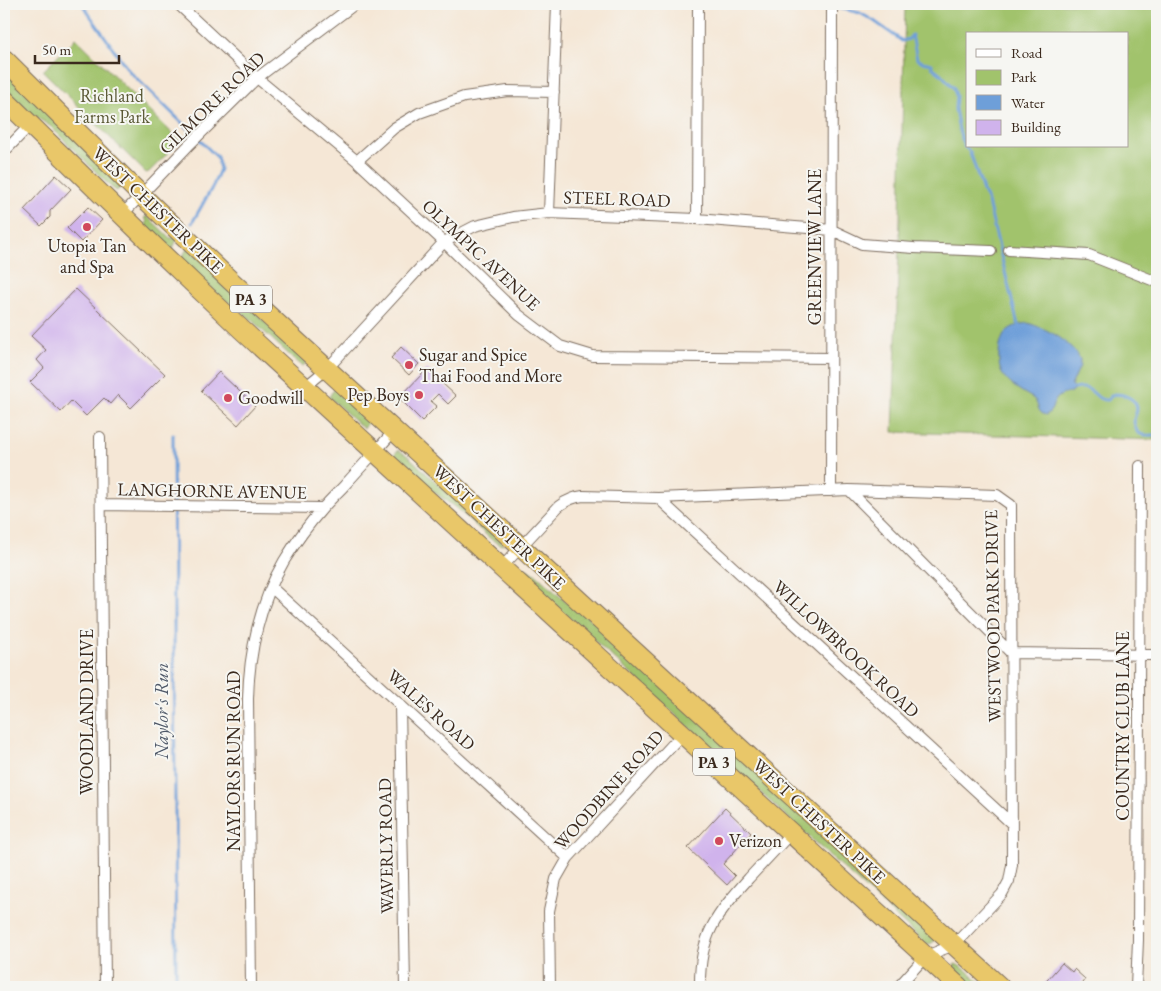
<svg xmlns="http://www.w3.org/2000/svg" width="1161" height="991" viewBox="0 0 1161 991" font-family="'EB Garamond',serif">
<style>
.green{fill:#a1c36c;stroke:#6e7645;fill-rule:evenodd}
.water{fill:#6e9fd9;stroke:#54647c}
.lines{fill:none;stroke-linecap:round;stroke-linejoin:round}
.stream{stroke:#6e9fd9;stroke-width:3}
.building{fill:#d0b3ec}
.street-casing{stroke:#7c6c5e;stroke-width:12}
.highway-casing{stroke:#7c6c5e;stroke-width:21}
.street{stroke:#fff;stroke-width:10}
.highway{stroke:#e9c769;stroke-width:19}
.poi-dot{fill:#d1495b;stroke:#f6f6f2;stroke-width:2}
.labels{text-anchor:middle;stroke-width:4;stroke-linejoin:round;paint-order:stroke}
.shield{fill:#f6f6f2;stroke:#73675e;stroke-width:1}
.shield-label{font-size:16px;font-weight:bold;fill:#3b2a1e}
.park-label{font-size:18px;fill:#5a5835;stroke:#f6f6f2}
.street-label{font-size:18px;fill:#3b2a1e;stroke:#f6f6f2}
.poi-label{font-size:18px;fill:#3b2a1e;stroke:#f6f6f2;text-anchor:start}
.water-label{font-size:19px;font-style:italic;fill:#4f5969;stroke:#f6f6f2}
</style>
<rect width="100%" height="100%" fill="#f6f6f2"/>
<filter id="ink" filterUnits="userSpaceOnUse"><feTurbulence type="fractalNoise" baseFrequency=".02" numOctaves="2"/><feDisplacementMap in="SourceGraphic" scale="10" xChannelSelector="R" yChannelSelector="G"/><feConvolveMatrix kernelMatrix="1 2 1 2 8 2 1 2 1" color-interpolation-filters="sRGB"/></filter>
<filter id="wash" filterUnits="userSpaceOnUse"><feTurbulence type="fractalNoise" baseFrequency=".0096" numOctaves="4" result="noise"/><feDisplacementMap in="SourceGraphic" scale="20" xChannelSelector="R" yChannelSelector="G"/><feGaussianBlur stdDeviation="1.12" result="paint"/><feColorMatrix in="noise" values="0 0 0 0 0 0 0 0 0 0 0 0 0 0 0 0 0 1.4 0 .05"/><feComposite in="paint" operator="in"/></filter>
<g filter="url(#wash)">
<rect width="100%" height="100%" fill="#f5e7d6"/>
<!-- green -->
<path class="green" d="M905,4H1157V440L893,432L900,217ZM967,34H1127V146H967Z
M76,38L180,141L149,172L146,173L43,71Z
M4,67L122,185L117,191L111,187L50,126L30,113L4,88Z
M147,216L170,238H178L171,252L144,226L147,221L144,218Z
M188,247L307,363L302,366L295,360L247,316L217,294L180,261Z
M339,386L374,419L367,423L364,429L329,397L332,392Z
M398,450L408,456L441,487L477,513L504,544L501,545L492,540L455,507L431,490L396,458L394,455Z
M521,566L534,573L566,602L598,624L936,938C934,943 931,944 926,944L527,579L519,567Z
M956,964L966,970L986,987H971C964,981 956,974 954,965Z"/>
<!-- water -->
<path class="water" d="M1028,323C1049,330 1068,339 1080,359V366L1071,386L1074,389L1073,391C1068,393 1058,395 1055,401C1051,408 1054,409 1046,415C1037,413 1039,405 1034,399C1023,392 1010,386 1003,375C996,366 998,339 1007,331C1012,326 1021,324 1028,323Z"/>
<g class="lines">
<!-- stream -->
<path class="stream" d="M82,4L129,71L217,157L220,169L213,186L192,223
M782,4L785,6L839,8L860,13L874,21L902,41L909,39L912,35L917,59L923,62L932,64V67L941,74L954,88L956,96L955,109L959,130L964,146L970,152L983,191L988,202L1018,325
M1074,389C1097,384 1092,401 1108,400L1112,395L1115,394C1123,394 1136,398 1137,408C1137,416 1131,418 1136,428C1137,432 1137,433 1141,434C1145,436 1152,435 1157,435
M173,435L176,987"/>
</g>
<g id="blocks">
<!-- building -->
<path class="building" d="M56,175L71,189L50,211V217L41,226L24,210Z
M88,207L102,220L81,242L67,228Z
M76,289L165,374L131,408L118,395L110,404L104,398L86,416L71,401L61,412L30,382L44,368L37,360L46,350L31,336Z
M401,347L419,364L409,375L391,358Z
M427,369L456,396L448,404L438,394L431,401L437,406L422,421L399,398Z
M219,372L255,406L238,425L201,391Z
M725,808L751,833L723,864L735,876L727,885L688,848Z
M1062,963L1072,972L1074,969L1085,979L1082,983L1086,987H1041Z"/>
</g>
</g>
<g filter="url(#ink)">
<use href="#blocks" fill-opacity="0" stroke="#7c6c5e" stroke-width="1"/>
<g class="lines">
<!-- street casing -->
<g class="street-casing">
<path id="street" d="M178,4L257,78L357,161L444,242L519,315L560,346L593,356L831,358
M4,152L30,125
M357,161L394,128L419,113L464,97L508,91L554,92
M549,213L557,4
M122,215L188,146L257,78L355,4
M697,219L698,4
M1009,250L1089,255L1157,282
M305,387L327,369L444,242L475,226L513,217L549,213L697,219L832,230L862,244L914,248L991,251
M100,437L105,987
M849,490L1011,653L1157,655
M831,491L832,4
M658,498L1012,824
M101,505L322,508
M502,567L559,506C567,500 573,497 583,496L658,498L849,490L997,495L1011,505L1012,865L1009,881L1002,894L954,945L926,956L898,987
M271,587L568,858
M400,704L405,987
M251,987L248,699C249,652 260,602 284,561C295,543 308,525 322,509C329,501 336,494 343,487C360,468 377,450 394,431
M550,987L549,911L556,879L568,858L683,733
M700,987C699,936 716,915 749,878C763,863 777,848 791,833
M1136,987L1138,940L1140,466"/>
</g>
<!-- highway casing -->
<g class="highway-casing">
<path id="highway" d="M4,59L141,195L231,281L1000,987
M4,99L156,248L241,329L959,987"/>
</g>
<!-- street -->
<use href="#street" class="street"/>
<!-- highway -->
<use href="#highway" class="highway"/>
</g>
</g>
<!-- markers -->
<g class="poi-dot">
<circle cx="87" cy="227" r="5"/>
<circle cx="409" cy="365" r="5"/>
<circle cx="419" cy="395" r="5"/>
<circle cx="228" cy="398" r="5"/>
<circle cx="719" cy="841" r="5"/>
</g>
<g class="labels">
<!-- shield labels -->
<g class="shield">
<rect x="230" y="285.5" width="42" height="27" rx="4"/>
<rect x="693" y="748.5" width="42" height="27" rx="4"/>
</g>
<g class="shield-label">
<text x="251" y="305">PA 3</text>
<text x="714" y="768">PA 3</text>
</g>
<!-- park labels -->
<g class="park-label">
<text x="112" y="102">Richland<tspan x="112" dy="21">Farms Park</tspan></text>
</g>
<!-- street labels -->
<g class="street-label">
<text transform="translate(212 103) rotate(-44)" y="6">GILMORE ROAD</text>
<text transform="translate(617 199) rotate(2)" y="6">STEEL ROAD</text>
<text transform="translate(158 210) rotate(44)" y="6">WEST CHESTER PIKE</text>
<text transform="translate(815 247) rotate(-90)" y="6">GREENVIEW LANE</text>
<text transform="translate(481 255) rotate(43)" y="6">OLYMPIC AVENUE</text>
<text transform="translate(212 491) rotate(1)" y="6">LANGHORNE AVENUE</text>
<text transform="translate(499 527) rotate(43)" y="6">WEST CHESTER PIKE</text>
<text transform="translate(993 616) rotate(-91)" y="6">WESTWOOD PARK DRIVE</text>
<text transform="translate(846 649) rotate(43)" y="6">WILLOWBROOK ROAD</text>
<text transform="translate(431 710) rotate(42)" y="6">WALES ROAD</text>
<text transform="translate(87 712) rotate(-90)" y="6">WOODLAND DRIVE</text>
<text transform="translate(1123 726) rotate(-90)" y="6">COUNTRY CLUB LANE</text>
<text transform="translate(234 761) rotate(-90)" y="6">NAYLORS RUN ROAD</text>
<text transform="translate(609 790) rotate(-48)" y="6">WOODBINE ROAD</text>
<text transform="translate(819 821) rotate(43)" y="6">WEST CHESTER PIKE</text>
<text transform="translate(386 846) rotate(-91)" y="6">WAVERLY ROAD</text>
</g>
<!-- poi labels -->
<g class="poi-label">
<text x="87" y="252" text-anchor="middle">Utopia Tan<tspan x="87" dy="21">and Spa</tspan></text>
<text x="419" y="361">Sugar and Spice<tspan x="419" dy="21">Thai Food and More</tspan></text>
<text x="409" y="401" text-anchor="end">Pep Boys</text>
<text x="238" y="404">Goodwill</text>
<text x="729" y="847">Verizon</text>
</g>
<!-- water labels -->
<g class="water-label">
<text transform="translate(161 711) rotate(-90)" y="7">Naylor's Run</text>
</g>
</g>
<!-- margin -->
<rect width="1161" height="991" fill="none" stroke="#f6f6f2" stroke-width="20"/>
<!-- legend -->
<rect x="966" y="32" width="162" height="115" fill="#f6f6f2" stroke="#aba49d"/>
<rect x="976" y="49" width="25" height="8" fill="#ffffff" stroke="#aba49d"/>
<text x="1011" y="58" font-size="15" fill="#3b2a1e">Road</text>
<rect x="976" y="70" width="25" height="15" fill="#a1c36c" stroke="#aba49d"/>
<text x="1011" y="82" font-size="15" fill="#3b2a1e">Park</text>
<rect x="976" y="95" width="25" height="15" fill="#6e9fd9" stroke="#aba49d"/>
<text x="1011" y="108" font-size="15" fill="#3b2a1e">Water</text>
<rect x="976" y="120" width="25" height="15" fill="#d0b3ec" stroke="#aba49d"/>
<text x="1011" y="132" font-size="15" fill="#3b2a1e">Building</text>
<!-- scale -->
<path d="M35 55v8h84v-8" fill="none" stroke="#3b2a1e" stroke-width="2.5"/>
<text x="42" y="55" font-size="15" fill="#3b2a1e" stroke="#f6f6f2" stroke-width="4" paint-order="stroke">50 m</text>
</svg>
